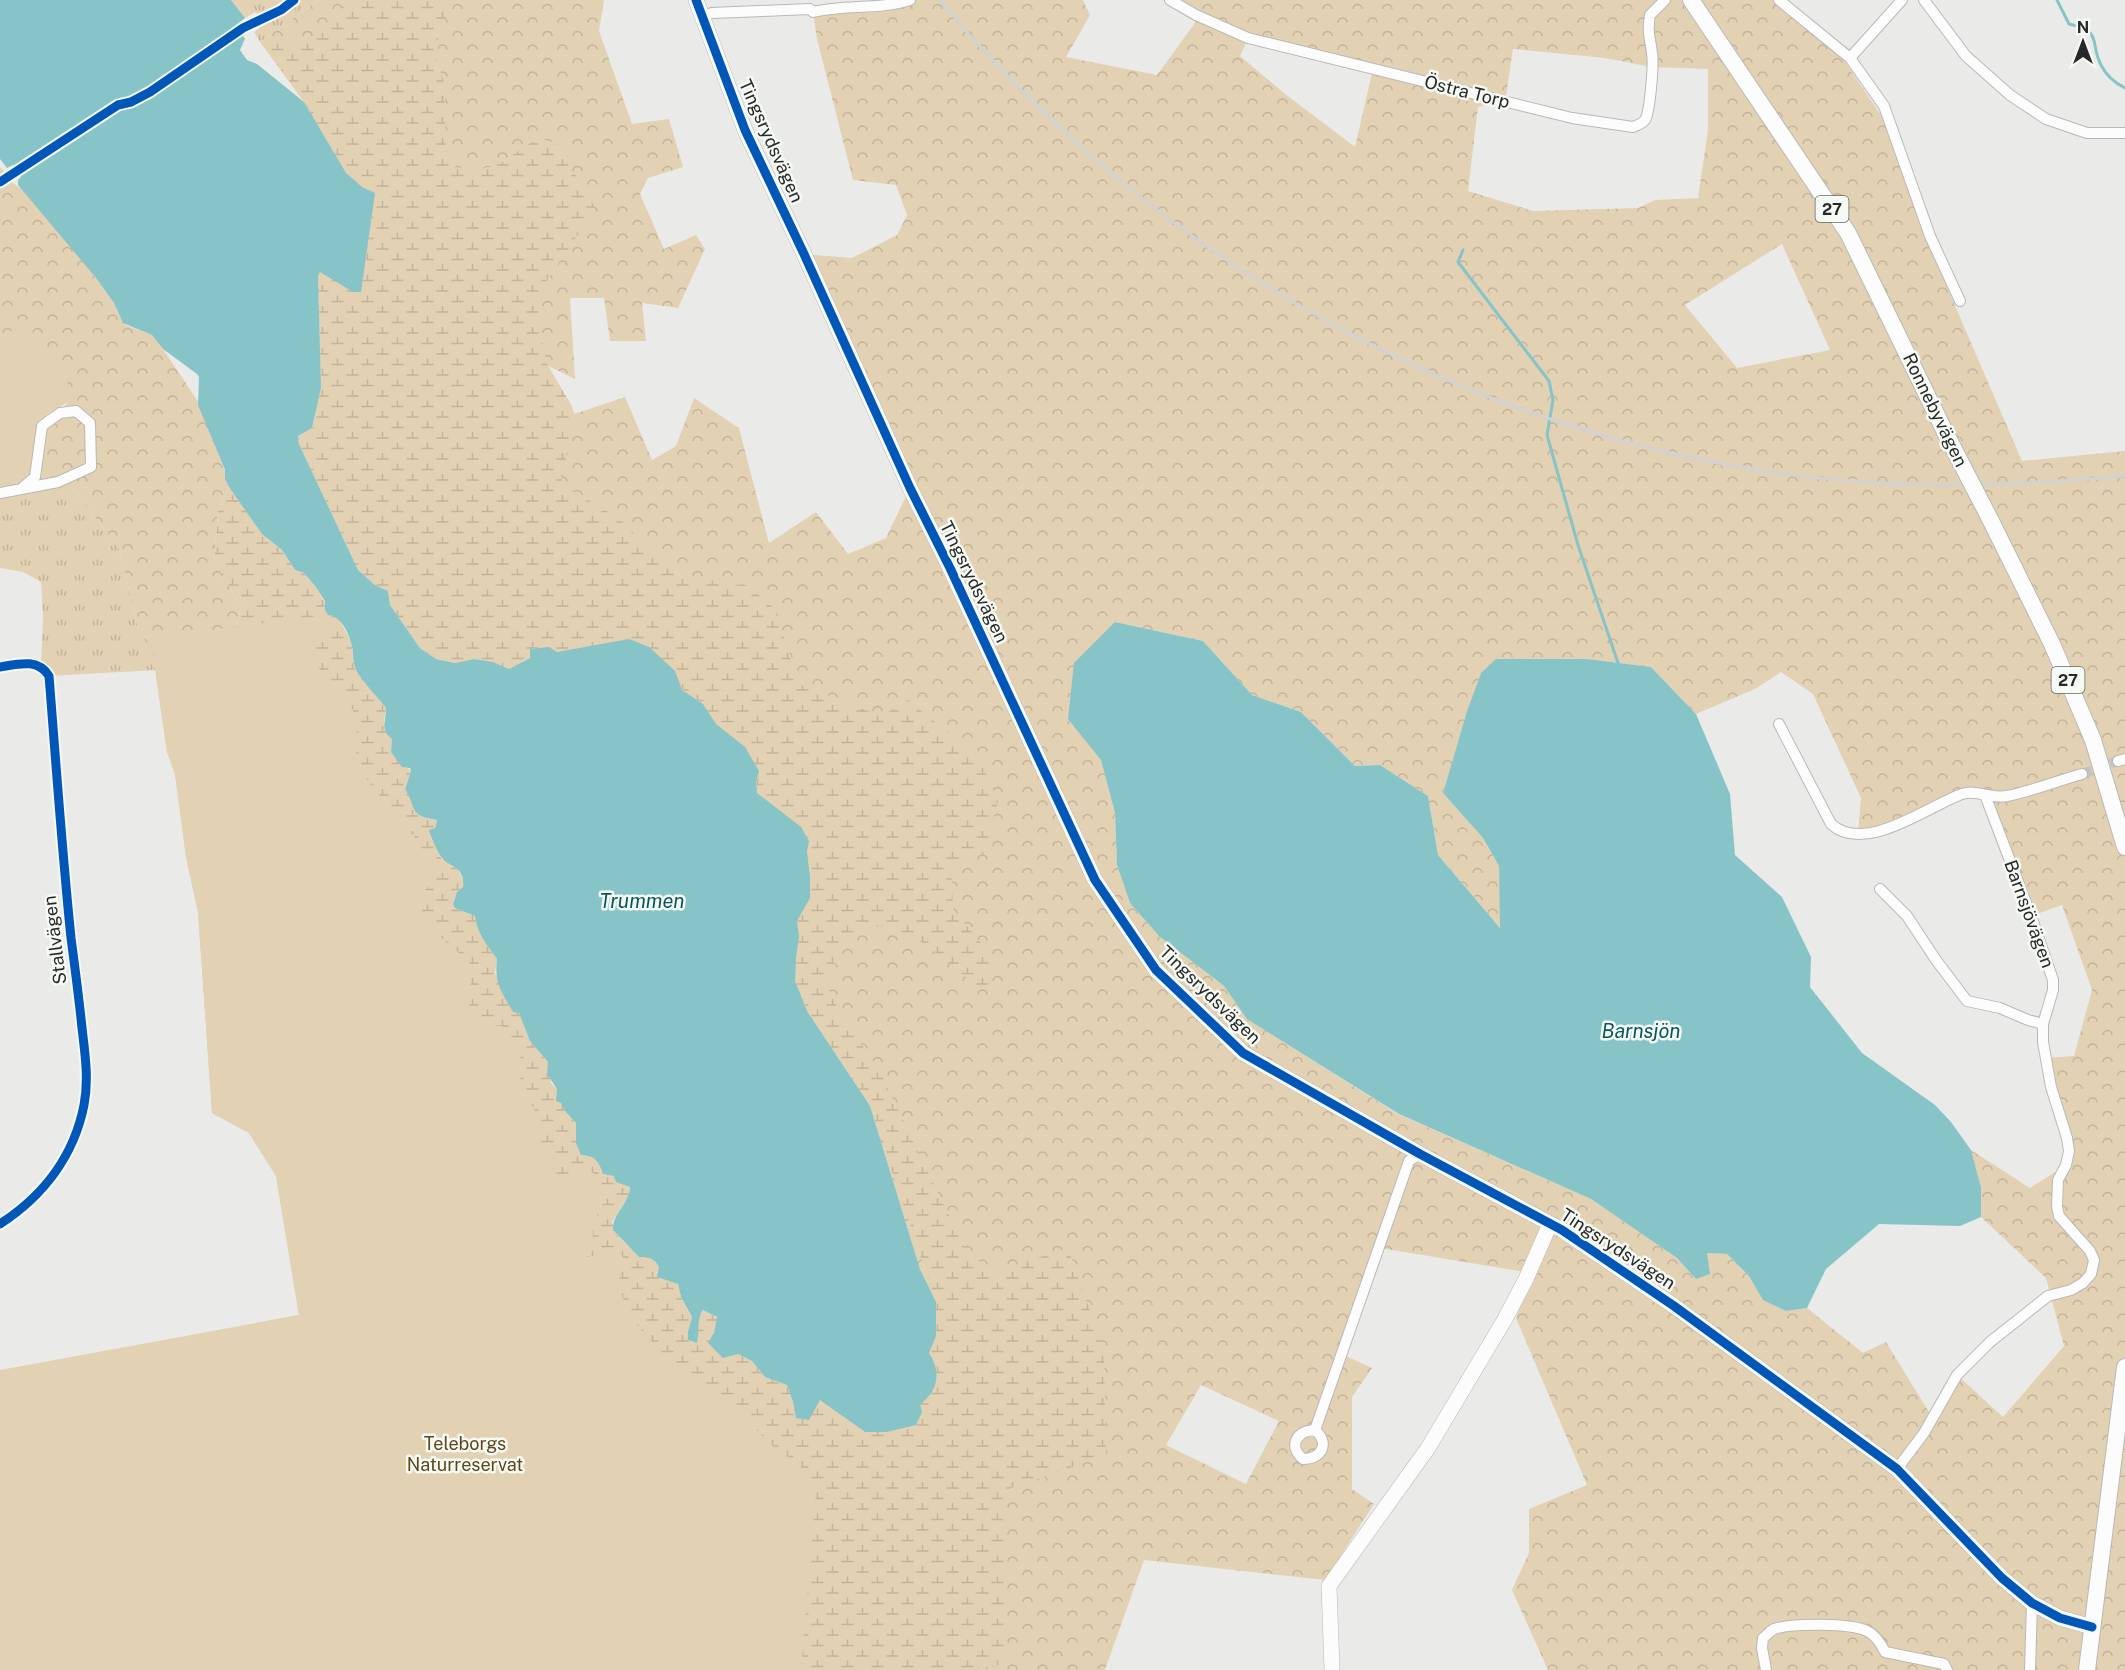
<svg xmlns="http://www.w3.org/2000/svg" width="2125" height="1670" viewBox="0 0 2125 1670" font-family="'Public Sans',sans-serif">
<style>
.grass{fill:url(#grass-tufts)}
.forest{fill:url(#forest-crowns);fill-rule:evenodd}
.wetland{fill:url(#wetland-marsh)}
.park{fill:#e3d1b3}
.water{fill:#87c4c8}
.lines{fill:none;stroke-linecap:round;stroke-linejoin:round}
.stream{stroke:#87c4c8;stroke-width:3}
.street-tunnel{stroke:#c3c4c2;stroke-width:10;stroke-dasharray:10 5;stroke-linecap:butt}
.street-casing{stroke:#b8b9b7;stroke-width:12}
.secondary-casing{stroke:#b8b9b7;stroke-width:16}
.primary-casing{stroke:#b8b9b7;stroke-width:18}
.street{stroke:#fcfcfc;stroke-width:10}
.secondary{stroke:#fcfcfc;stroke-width:15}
.primary{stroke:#fcfcfc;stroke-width:16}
.rail{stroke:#d1d2d1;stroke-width:3}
.primary-bridge-casing{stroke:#b8b9b7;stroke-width:18;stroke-linecap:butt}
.primary-bridge{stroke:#fcfcfc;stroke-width:16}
.cycleway-casing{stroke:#f6faf5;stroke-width:13}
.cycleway{stroke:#0057b8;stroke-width:9}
.labels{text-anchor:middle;stroke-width:5;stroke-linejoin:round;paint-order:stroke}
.shield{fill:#f6faf5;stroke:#656765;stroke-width:1.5}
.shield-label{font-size:16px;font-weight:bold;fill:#272827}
.street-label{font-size:18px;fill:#272827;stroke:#f6faf5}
.park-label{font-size:18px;fill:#5f461b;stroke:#f6faf5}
.water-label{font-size:20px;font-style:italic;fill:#08565c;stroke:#f6faf5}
</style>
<defs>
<pattern id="grass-tufts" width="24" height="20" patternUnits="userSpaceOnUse" patternTransform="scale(1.5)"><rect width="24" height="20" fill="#e3d1b3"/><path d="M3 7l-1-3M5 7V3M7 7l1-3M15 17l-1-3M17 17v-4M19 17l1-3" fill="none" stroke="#c3b39a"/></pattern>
<pattern id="forest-crowns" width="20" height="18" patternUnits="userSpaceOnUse" patternTransform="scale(1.5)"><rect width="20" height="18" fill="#e3d1b3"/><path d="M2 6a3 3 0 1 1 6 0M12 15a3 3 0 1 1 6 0" fill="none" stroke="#c3b39a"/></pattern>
<pattern id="wetland-marsh" width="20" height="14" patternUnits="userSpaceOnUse" patternTransform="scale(1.5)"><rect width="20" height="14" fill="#e3d1b3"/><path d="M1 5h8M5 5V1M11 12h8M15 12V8" fill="none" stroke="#c3b39a"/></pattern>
</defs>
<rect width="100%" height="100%" fill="#eaebe9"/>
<!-- grass -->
<path class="grass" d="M231,0H319L260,42L254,32L268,22L255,12L245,18Z
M60,481L73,488L119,549L139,632L159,640L156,670L49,676L41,666L43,617L41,582L23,572L0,568V491Z"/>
<!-- forest -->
<path class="forest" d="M319,0H604L599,31L632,124L669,119L683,167L648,178L640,194L664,249L696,235L705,249L678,308L642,303L646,341H610L604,298H570L575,379L548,366L571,405L574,414L625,397L652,460L676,446L694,398L739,428L769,543L816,512L848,554L886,538L910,488L804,254L852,258L897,235L907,215L896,185L853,180L817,39L813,12L910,0H1083L1090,15L1066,57L1157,75L1195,23L1194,7L1181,0H1773L1845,62L1883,118L1934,257L2022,461L2125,451V1670H1548L1512,1590L1529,1553V1509L1587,1485L1516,1318L1531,1273L1380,1248L1337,1352L1372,1368L1352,1397V1489L1374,1504L1325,1580L1144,1560L1105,1670H801L936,1302L920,1269L870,1106L807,1011L321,388L318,276L304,102L260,42ZM1248,39L1373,69L1355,147L1284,93L1240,56ZM1513,49L1605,58L1652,67L1708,69V130L1698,198L1655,200L1638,208L1533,211L1468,191L1478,107L1505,102ZM1782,244L1830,350L1737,368L1685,305ZM1115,622L1203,641L1252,695L1301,712L1355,766L1380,765L1428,796L1438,855L1501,929L1499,866L1483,838L1443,793L1467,711L1481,673L1587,659L1651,667L1696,714L1755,689L1781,672L1813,694L1861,798L1858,833L1883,831L1974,793L1985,795L2031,916L2062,905L2092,990L2074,1056L2045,1058L2069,1151L2066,1165L2030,1188L1971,1150L1981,1187V1217L2046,1278L2064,1346L2003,1417L1957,1375L1932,1417L1886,1342L1863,1353L1807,1308L1786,1311L1763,1300L1749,1276L1727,1254L1707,1253L1696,1279L1677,1258L1591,1199L1398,1114L1247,1019L1224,986L1159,936L1130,903L1117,865L1115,813L1101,760ZM1201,1385L1279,1421L1246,1484L1166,1445Z
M0,167L12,182L25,192L83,260L114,303L121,319L126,325L152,335L163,349L197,400L225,471V479L229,487L218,511L214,563L225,578L241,608L232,641L481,1291L236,1327L299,1315L276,1176L249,1133L212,1113L198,912L186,857L175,774L167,752L151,642L150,647L139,632L119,549L73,488L58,482L35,477L42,426L60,413L68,402L2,361L0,362Z"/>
<!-- wetland -->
<path class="wetland" d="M350,0H443L448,13L438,39L437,61L444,83L446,152L453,167C465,168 478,169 491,167C511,162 523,140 544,140C551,140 560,146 566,149L569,167L586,188L595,209L542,288L540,330L547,364L571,405L574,414L561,484L620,519L658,558L683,576L747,586L774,608L789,651L795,683L881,716L908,700L980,759L998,801L984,854L961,858L951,867L953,909L993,958L991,982L981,989L923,943L887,926L863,928L838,950L825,983L843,1019L878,1068L965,1249L992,1273L1068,1248L1104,1351L1106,1455L1003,1491L1005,1664L971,1670H786L232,641L241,608L225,578L214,563L218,511L229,487L268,539L282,550L295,570L304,573L315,586L332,614L339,619L351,641L355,669L386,708L384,722L392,739L391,752L411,771L405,789C418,810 408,816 437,820L431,838L442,859L455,865L460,873L463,880V887L457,892L453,903L455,908L475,916C477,933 487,945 497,959L495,973L519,1013L530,1041L548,1062L551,1083L557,1089L565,1111L576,1123V1143L600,1163L603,1174L615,1176L630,1187L628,1197L612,1222L618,1236L639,1257H651L660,1267L657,1273L678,1284L681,1297L692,1317L688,1331V1340L697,1343L699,1315L704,1310L718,1318L714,1333L738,1354L752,1361L765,1377L787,1385L793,1402L820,1399L865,1432L920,1404L935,1362L929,1353L936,1336V1302L870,1106L807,1011L795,981L796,958L799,937L797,921L810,898V877L807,852L808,841L801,827L757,793L756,782L759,771L745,747L716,724L703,704L682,689L675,671L649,647L629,639L557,652L549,647L530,649V658L509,669L492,662L474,659L455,663L436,659L420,648L390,605L388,591L375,585L358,570L299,444L298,436L312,428L321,388L318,276L319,272L361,292L375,193C338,177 325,135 305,103C291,82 275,62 260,42L297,43L317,38L329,20Z"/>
<!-- park -->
<path class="park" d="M31,330C49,349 74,374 68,402L46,415L43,454L46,474L60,481L0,493V362L7,331Z
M326,615L333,620V625L327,636L314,646L312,655C318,667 324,679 334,688C344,699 352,704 357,719L356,765L393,813L414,836L427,861L438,873C434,882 425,887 423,896C414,929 457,945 471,965C475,983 458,1019 484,1027C491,1030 496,1025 502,1026L506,1032L505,1043L520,1049C522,1057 518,1064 519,1072C523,1099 544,1113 541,1143L555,1146L554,1158L557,1164L550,1180L554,1182C570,1174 594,1160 601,1185C602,1191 604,1197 603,1203C601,1211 595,1217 593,1225C592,1229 593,1235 593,1239L584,1248L582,1254L586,1257L613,1252L621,1254L625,1262L619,1281L624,1303L637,1325L679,1374L691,1384L738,1410L770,1444L799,1465V1463L816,1493L801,1670H0V1370L299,1315L276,1176L249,1133L212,1113L198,912L186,857L175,774L167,752L151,638Z"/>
<!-- water -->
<path class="water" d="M0,0H231L245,18L236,25L245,39L240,50L247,60L257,64L304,102L346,173L362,187L375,193L361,292H353L320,272L318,276L321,388L312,428L298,436L299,444L358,570L375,585L388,591L390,605L420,648L436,659L455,663L474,659L493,662L509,669L530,658V649L549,647L557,652L629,639L649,647L675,671L682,690L703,704L716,724L745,747L759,771L756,782L757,793L801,827L809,841L807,852L810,877V898L797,921L799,937L796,958L795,981L807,1011L870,1106L920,1269L936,1302V1336L929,1353C941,1371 939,1391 920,1404L922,1412L916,1425L887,1432H865L820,1400L809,1420L796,1418L793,1402L787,1385L765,1377L752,1361L738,1354L723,1358L708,1343L714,1333L717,1317L703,1310C696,1319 700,1332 697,1343L688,1340V1331L692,1317L681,1297L678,1284L657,1277L659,1267C654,1258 650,1257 639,1257L613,1230C612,1214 629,1204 630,1187L616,1182L614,1176L603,1174C599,1161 594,1155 581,1155L576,1143V1123L565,1111L561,1103L556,1101L557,1089L547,1074L548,1062L530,1041L519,1013L513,1012C501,991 494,983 497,959C487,945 477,934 475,916L455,908L453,904L457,892L463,887C465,870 455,868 445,861C439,856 431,838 429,830L435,828L437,820C408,815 418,811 405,789L411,771L410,768L402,767L391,752L392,739C380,730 386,721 386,708C377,696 364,684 356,670C352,662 354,651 351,642C348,632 340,615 328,615L325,610V601L315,586L304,573L295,570L282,550L262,534L229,487L225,479V470L198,405L199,377L197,374L163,349L152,335L123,323L114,303L96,278L18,185V180L21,177L13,165L7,168L0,159Z
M1115,622L1203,641L1252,695L1301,712L1355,766L1380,765L1428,796L1438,855L1500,928L1499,866L1483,838L1443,793L1467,711L1481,673L1496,659H1587L1651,667L1696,714L1730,794L1735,855L1782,897L1811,957L1810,987L1862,1053L1935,1105L1951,1122L1971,1150L1981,1187V1217L1960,1226L1879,1224L1826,1269L1807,1308L1786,1311L1763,1300L1749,1276L1727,1254L1707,1253L1710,1274L1696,1279L1677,1258L1591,1199L1399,1114L1247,1019L1224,986L1159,936L1130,903L1117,865L1115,813L1101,760L1068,719L1074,663Z"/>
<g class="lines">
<!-- stream -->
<path class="stream" d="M2057,0L2069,24C2104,32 2089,42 2101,65C2106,75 2115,83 2125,88
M1463,250L1458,262L1549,381L1553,400L1547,435L1578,545L1618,663"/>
<!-- street-tunnel -->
<path class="street-tunnel" d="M2082,774L2118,761"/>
<!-- street casing -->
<g class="street-casing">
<path id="street" d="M1170,0L1196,15L1248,38L1572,118L1633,127C1638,125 1642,124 1645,120C1650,112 1654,63 1652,53C1650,37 1647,33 1650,15L1665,0
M1779,0L1850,58L1884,106L1930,236L1960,301
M1924,0L1966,56L2010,95L2046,119L2087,133H2125
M702,16L712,13L810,9L813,12C845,4 879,10 910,0
M1850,58L1902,0
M0,493L58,482L91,467L90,423L76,411L60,413L42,426L35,477L21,489
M0,667C18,664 38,658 49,676C56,763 62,851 71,938C75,968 79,998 82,1028C85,1054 89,1079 84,1105C74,1156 43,1196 0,1224
M1779,724L1831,824C1865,855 1928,806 1962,794C1976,789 1992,799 2007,796C2032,791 2057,781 2082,774
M2118,761L2125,759
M1880,889L1907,916L1936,960L1967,1001L2000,1008L2028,1020L2043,1024
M1315,1430C1330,1443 1322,1459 1303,1459C1288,1446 1296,1431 1315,1430L1409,1161L1420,1154
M1897,1469L1924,1433L1957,1375L1990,1342L2048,1296L2071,1290L2083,1283L2091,1274L2094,1260L2090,1251L2059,1216L2057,1206L2058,1180L2066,1165L2069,1151L2067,1138L2051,1087L2043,1042V1024L2053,990V980L2031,916L1985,795
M1766,1670L1762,1648L1763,1638C1767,1635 1770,1631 1774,1629C1791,1623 1851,1623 1867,1631C1876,1635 1881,1644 1885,1652L1944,1664L1947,1670
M2030,1670L2032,1603"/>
</g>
<!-- secondary casing -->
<g class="secondary-casing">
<path id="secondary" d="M696,0L745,130L804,254L910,488L950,568L1095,880L1156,970L1243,1053L1420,1154L1562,1230L1674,1306L1897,1469L2002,1578L2032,1603L2060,1618L2092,1627
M1332,1670L1329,1586L1428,1448L1505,1319L1526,1279L1550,1224"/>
</g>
<!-- primary casing -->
<g class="primary-casing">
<path id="primary" d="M1691,0L1848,233L1946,434
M1991,521L2052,644L2093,740L2125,847
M2087,1670L2125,1367"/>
</g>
<!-- street -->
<use href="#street" class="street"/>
<!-- secondary -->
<use href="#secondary" class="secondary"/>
<!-- primary -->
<use href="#primary" class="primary"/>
<!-- rail -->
<path class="rail" d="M940,0C1158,265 1476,440 1818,478C1920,489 2023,485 2125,476"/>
<!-- primary-bridge casing -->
<g class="primary-bridge-casing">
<path id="primary-bridge" d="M1946,434L1991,521"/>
</g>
<!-- primary-bridge -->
<use href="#primary-bridge" class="primary-bridge"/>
<!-- cycleway casing -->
<g class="cycleway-casing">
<path id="cycleway" d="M696,0L745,130L804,254L910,488L950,568L1095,880L1156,970L1243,1053L1420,1154L1562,1230L1674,1306L1897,1469L2002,1578L2032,1603L2060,1618L2092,1627
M0,182L118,105L131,102L150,92L243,28L281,10L294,0
M0,667C18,664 38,658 49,676C56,763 62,851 71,938C75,968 79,998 82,1028C85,1054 89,1079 84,1105C74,1156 43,1196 0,1224"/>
</g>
<!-- cycleway -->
<use href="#cycleway" class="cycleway"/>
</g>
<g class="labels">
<!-- shield labels -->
<g class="shield">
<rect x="1815.5" y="196" width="33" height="26" rx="4.5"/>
<rect x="2051.5" y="667" width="33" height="26" rx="4.5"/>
</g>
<g class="shield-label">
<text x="1832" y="215">27</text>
<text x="2068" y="686">27</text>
</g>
<!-- street labels -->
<g class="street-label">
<text transform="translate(1467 92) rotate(14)" y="6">Östra Torp</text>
<text transform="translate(771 141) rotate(66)" y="6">Tingsrydsvägen</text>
<text transform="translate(1935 410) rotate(64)" y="6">Ronnebyvägen</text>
<text transform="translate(974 582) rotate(64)" y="6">Tingsrydsvägen</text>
<text transform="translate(2029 914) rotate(70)" y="6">Barnsjövägen</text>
<text transform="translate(55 940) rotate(-97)" y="6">Stallvägen</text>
<text transform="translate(1210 995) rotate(44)" y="6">Tingsrydsvägen</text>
<text transform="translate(1618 1249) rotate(33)" y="6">Tingsrydsvägen</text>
</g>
<!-- park labels -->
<g class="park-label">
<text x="465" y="1450">Teleborgs<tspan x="465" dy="21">Naturreservat</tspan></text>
</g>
<!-- water labels -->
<g class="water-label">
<text x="642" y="908">Trummen</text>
<text x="1641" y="1038">Barnsjön</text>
</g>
</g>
<!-- north arrow -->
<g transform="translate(2083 42)" stroke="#f6faf5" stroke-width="4.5" paint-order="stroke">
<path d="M0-4.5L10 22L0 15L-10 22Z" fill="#272827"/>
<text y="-9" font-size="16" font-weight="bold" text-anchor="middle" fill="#272827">N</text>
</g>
</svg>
